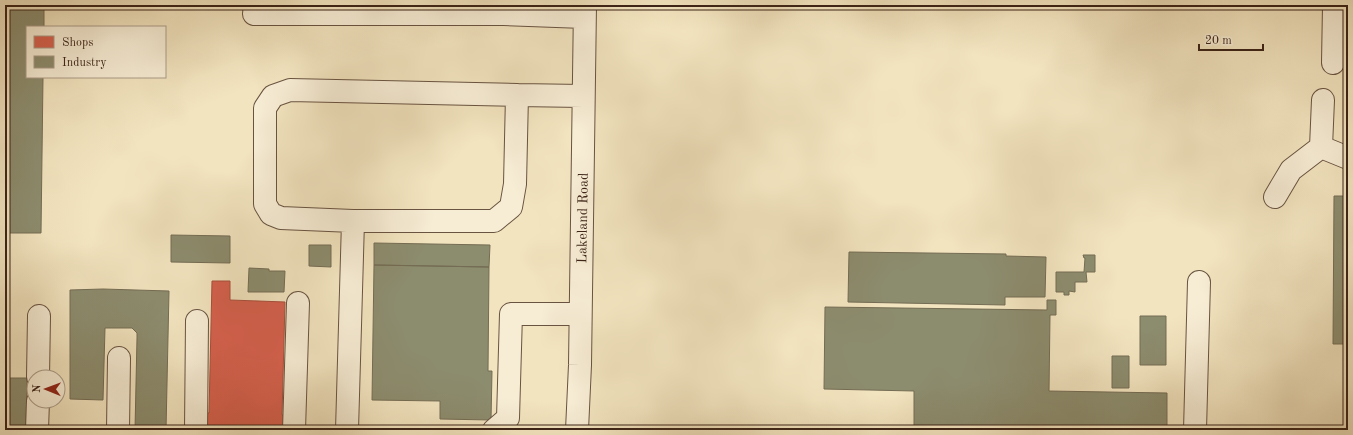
<svg xmlns="http://www.w3.org/2000/svg" width="1353" height="435" viewBox="0 0 1353 435" font-family="'Old Standard TT',serif">
<style>
.shops{fill:#d6604d;stroke:#a84e3d}
.industry{fill:#8c8c6e;stroke:#746c54}
.lines{fill:none;stroke-linecap:round;stroke-linejoin:round}
.minor-casing{stroke:#695341;stroke-width:24}
.minor{stroke:#f7edd5;stroke-width:22}
.labels{text-anchor:middle;stroke-width:4;stroke-linejoin:round;paint-order:stroke}
.street-label{font-size:14px;fill:#3b2317;stroke:#f7edd5}
</style>
<rect width="100%" height="100%" fill="#f2e4bf"/>
<filter id="stains"><feTurbulence type="fractalNoise" baseFrequency=".005" numOctaves="4"/><feColorMatrix values="0 0 0 0 .2 0 0 0 0 .09 0 0 0 0 .02 0 0 0 .5 -.17"/></filter>
<radialGradient id="worn" r=".72"><stop offset=".6" stop-color="#630" stop-opacity="0"/><stop offset="1" stop-color="#630" stop-opacity=".3"/></radialGradient>
<!-- shops -->
<path class="shops" d="M212,281H230V300L285,302L282,415H288V430H205V413H209Z"/>
<!-- industry -->
<path class="industry" d="M5,5H44V27H27V77H43L41,233H5Z
M1334,196H1348V344H1333Z
M171,235L230,236V263L171,262Z
M374,243L490,245L489,267L374,265Z
M309,245H331V267L309,266Z
M849,252L1006,254V256L1046,257L1045,297H1005V305L848,302Z
M1083,255H1095V272H1086L1087,282H1075V292L1069,291V295H1064V292H1056V272H1084L1085,258H1084Z
M374,265L489,267L488,371H492L491,420L440,419V401L372,400Z
M249,268L269,269V271H285L284,292H248Z
M103,289L169,291L166,430H135L137,338V333L132,328H105L103,400L70,399V290Z
M1047,300H1056V315H1050L1049,391L1167,393V430H1048V428L914,426V391L824,389L825,307L1047,310Z
M1140,316H1166V365H1140Z
M1112,356H1129V388H1112Z
M5,366H9V378H27L26,430H5Z"/>
<g class="lines">
<!-- minor casing -->
<g class="minor-casing">
<path id="minor" d="M255,5L254,14H504L584,17
M1333,63L1334,5
M1321,147L1348,158
M1275,197L1291,170L1321,147L1323,100
M353,221L281,218L271,214L265,204V108L273,96L290,90L517,95
M38,377L39,316
M37,430L38,401
M118,430L119,358
M196,430L197,321
M294,430L298,303
M347,430L353,221H494L511,207L515,184L517,95L583,96
M494,430L508,418L511,314H580
M577,430L580,365L585,5
M1195,430L1199,282"/>
</g>
<!-- minor -->
<use href="#minor" class="minor"/>
</g>
<g class="labels">
<!-- street labels -->
<g class="street-label">
<text transform="translate(582 218) rotate(-89)" y="5">Lakeland Road</text>
</g>
</g>
<!-- margin -->
<rect width="1353" height="435" fill="none" stroke="#f2e4bf" stroke-width="20"/>
<rect x="6" y="6" width="1341" height="423" fill="none" stroke="#3b2317" stroke-width="2"/>
<rect x="10" y="10" width="1333" height="415" fill="none" stroke="#3b2317"/>
<!-- legend -->
<rect x="26" y="26" width="140" height="52" fill="#f7edd5" stroke="#ac9c89"/>
<rect x="34" y="36" width="20" height="12" fill="#d6604d" stroke="#ac9c89"/>
<text x="62" y="46" font-size="12" fill="#3b2317">Shops</text>
<rect x="34" y="56" width="20" height="12" fill="#8c8c6e" stroke="#ac9c89"/>
<text x="62" y="66" font-size="12" fill="#3b2317">Industry</text>
<!-- north arrow -->
<g transform="translate(46 389) rotate(271)"><circle r="19" fill="#f7edd5" stroke="#ac9c89"/>
<path d="M0-3L7 15L0 10L-7 15Z" fill="#8f2418"/>
<text y="-6" font-size="11" font-weight="bold" text-anchor="middle" fill="#3b2317">N</text>
</g>
<!-- scale -->
<path d="M1199 44v6h64v-6" fill="none" stroke="#3b2317" stroke-width="2"/>
<text x="1205" y="44" font-size="12" fill="#3b2317" stroke="#f7edd5" stroke-width="3" paint-order="stroke">20 m</text>
<rect width="100%" height="100%" filter="url(#stains)"/>
<rect width="100%" height="100%" fill="url(#worn)"/>
</svg>
